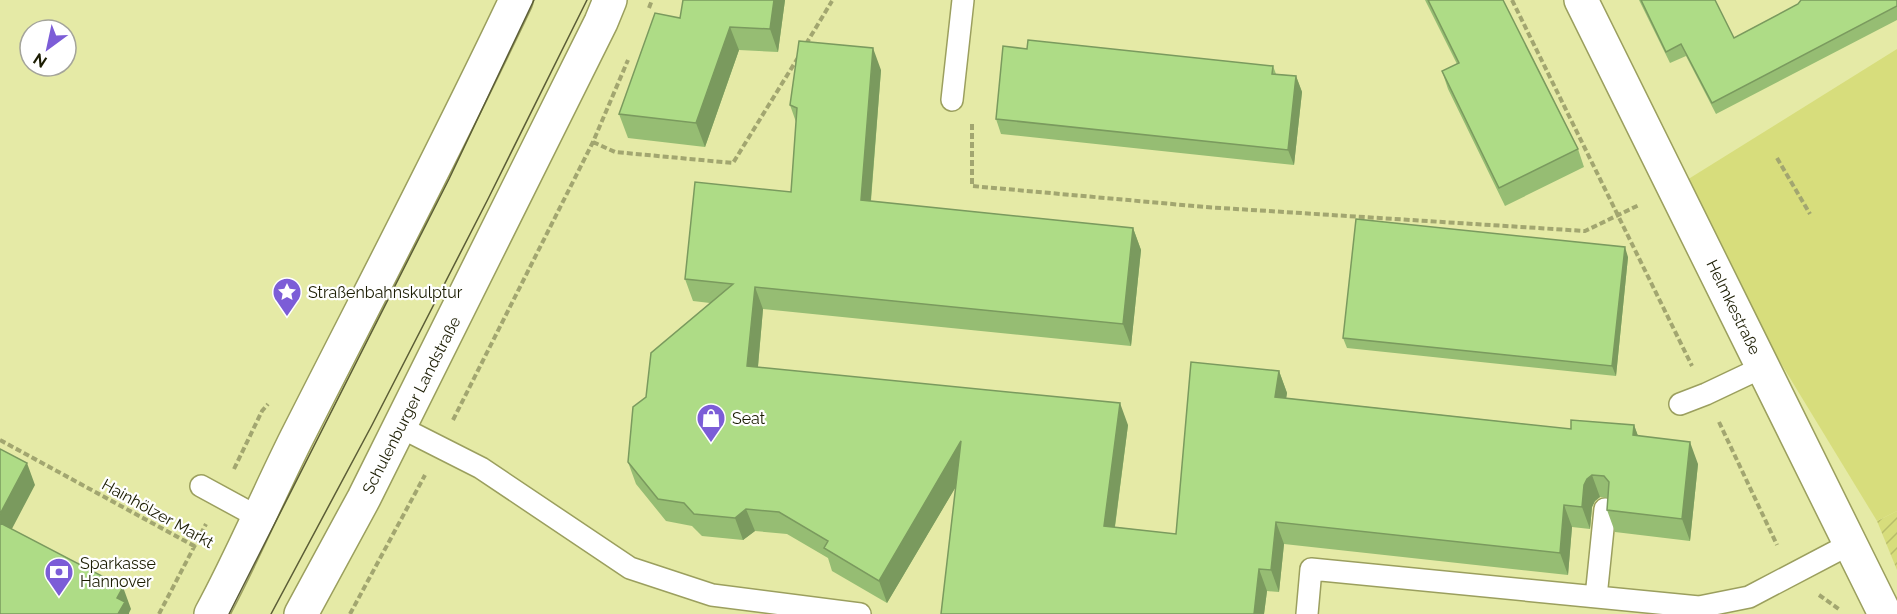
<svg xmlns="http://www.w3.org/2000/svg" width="1897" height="614" viewBox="0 0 1897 614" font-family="Raleway,sans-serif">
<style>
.garden{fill:url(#garden-furrows)}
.pitch{fill:#d7dd7c}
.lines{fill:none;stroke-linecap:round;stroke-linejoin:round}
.lane-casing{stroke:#9b9f5e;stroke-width:24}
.street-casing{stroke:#9b9f5e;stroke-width:36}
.secondary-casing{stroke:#9b9f5e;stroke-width:36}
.path{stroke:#a2a670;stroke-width:4;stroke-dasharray:6 3;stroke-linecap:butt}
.lane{stroke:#fff;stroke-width:21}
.street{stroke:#fff;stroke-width:33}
.secondary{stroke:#fff;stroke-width:33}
.tram{stroke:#5b5d36;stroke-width:1.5}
.wall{fill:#96bd73}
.shaded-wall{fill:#7a9a5e}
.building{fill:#aedc86;stroke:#7a9a5e;stroke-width:1.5}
.labels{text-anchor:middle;stroke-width:4.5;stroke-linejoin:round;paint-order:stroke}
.poi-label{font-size:16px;fill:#1b1c02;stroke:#fff;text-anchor:start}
.street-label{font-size:16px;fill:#1b1c02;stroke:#fff}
</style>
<defs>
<pattern id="garden-furrows" width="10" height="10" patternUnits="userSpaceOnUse" patternTransform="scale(1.5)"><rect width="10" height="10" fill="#d7dd7c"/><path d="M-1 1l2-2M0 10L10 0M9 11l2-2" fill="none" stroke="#b8bd6a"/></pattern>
</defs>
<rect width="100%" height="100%" fill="#e5eaa6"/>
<!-- garden -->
<path class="garden" d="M1897,511V570L1877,521Z"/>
<!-- pitch -->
<path class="pitch" d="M1897,49V511L1877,521L1674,188Z"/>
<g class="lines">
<!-- lane casing -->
<g class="lane-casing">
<path id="lane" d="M952,100L963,0
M1680,404L1706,394L1763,367
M400,427L481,468L630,568L712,595L860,614
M201,486L258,517
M1596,597L1605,509
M1307,614L1311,569L1699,607L1749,597L1850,544"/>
</g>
<!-- street casing -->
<g class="street-casing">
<path id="street" d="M1581,0L1885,614"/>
</g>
<!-- secondary casing -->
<g class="secondary-casing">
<path id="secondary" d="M211,614C242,557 267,497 296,439C370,293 446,148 516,0
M301,614L364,498L601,22L610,0"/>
</g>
<!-- path -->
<path class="path" d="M1512,0L1692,366
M649,8L652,0
M806,44L832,1
M972,124V186L1205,207L1585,231L1639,205
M593,142L615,152L733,163L799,56
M1777,158L1810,214
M453,420L593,142L628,60
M1719,422L1777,545
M0,440L196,547
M234,469L262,411L268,404
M1819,595L1840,610
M159,614L206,524
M350,614L425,475"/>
<!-- lane -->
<use href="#lane" class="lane"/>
<!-- street -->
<use href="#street" class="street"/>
<!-- secondary -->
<use href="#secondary" class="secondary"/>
<!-- tram -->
<path class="tram" d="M229,614L449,179L534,0
M271,614L372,425L488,199L587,0"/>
</g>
<!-- wall -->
<path class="wall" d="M785,0L778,52L739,50L705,147L628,138L619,114L680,18Z
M1425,0H1503L1578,149L1584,167L1505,206L1448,89L1442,71L1457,64Z
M1639,0H1715L1734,38L1897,0V20L1716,114L1686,56L1670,63Z
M1027,49L1273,66L1276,74L1296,76L1302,92L1294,165L1001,134L996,119Z
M881,70L871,201L1133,228L1141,250L1131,346L763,309L758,367L1128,425L1115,527L1176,534L1279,371L1287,393L1286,398L1571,429L1634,425L1638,436L1698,464L1690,541L1615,532L1607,510L1608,498L1600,497L1595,501L1592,507L1590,529L1572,527L1568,575L1284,544L1279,592L1267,591L1264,614H941L956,486L887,603L832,571L828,558L787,534L755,531L743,540L702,536L692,526L666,521L636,484L628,462L646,397L710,303L693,301L685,279L791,192L796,122L790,105Z
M1628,257L1616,376L1347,348L1343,338Z"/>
<!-- shaded-wall -->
<path class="shaded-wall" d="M774,0H785L778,52L770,29Z
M730,27L739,50L705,147L696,123Z
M873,48L881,70L869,222L861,200Z
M1296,76L1302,92L1294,165L1288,150Z
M1133,228L1141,250L1131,346L1123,324Z
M1625,247L1628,257L1616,376L1612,366Z
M755,287L763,309L756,388L747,366Z
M1279,371L1287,393L1283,419L1275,397Z
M1120,403L1128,425L1112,548L1104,526Z
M1634,425L1642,447L1633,435Z
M961,441L970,463L887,603L879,581Z
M1690,442L1698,464L1690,541L1682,519Z
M27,463L35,485L4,544L0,532V514Z
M1592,475L1600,497L1595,501L1592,507L1590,529L1582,507L1584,485L1587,479Z
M1564,505L1572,527L1568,575L1560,553Z
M746,509L755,531L743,540L735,518Z
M1276,522L1284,544L1279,592L1271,570Z
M1259,569L1267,591L1264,614H1254Z
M123,587L131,609L129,613V614H118L117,598Z"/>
<!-- building -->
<path class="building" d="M683,0H774L770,29L730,27L696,123L619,114L655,13L680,18Z
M1428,0H1503L1578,149L1499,188L1442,71L1459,63Z
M1641,0H1715L1734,38L1798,4L1801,0H1897V6L1712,103L1681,44L1666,52Z
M1028,40L1273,66L1272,74L1296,76L1288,150L996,119L1003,46L1027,49Z
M799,41L873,48L861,200L1133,228L1123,324L755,287L747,366L1120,403L1104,526L1176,534L1191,362L1279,371L1275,397L1571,429V420L1634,425L1633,435L1690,442L1682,519L1607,510L1609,482L1604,476L1592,475L1587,479L1584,485L1582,507L1564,505L1560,553L1276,522L1271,570L1259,569L1254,614H941L961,441L879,581L824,548L828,541L779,512L746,509L735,518L694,514L684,503L658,499L628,462L633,407L646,397L651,353L733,284L685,279L695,182L791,192L797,108L790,105Z
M1356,219L1625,247L1612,366L1343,338Z
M0,449L27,463L0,514Z
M0,523L123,587L117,598L125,602L118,614H0Z"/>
<!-- icons -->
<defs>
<g id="sight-pin" transform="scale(1.5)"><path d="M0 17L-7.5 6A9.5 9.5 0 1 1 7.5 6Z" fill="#7c5dd7" stroke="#fff"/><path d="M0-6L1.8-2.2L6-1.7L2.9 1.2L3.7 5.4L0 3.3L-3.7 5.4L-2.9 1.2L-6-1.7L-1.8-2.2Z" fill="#fff"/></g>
<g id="shop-pin" transform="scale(1.5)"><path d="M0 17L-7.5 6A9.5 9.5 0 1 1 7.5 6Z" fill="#7c5dd7" stroke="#fff"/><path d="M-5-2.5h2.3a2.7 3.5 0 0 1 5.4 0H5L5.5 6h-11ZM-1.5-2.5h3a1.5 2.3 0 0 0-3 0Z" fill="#fff"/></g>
<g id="bank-pin" transform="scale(1.5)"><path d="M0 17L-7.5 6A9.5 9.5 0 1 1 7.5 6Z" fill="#7c5dd7" stroke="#fff"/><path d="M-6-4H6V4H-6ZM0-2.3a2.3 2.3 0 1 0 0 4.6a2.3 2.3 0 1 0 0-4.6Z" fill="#fff"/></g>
</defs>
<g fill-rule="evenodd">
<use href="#sight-pin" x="287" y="292"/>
<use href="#shop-pin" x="711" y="418"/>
<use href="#bank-pin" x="59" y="572"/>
</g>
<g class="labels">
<!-- poi labels -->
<g class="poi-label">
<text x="308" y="298">Straßenbahnskulptur</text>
<text x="732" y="424">Seat</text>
<text x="80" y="569">Sparkasse<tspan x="80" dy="18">Hannover</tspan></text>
</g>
<!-- street labels -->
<g class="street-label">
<text transform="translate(1734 307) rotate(64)" y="6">Helmkestraße</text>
<text transform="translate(411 405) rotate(-63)" y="6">Schulenburger Landstraße</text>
<text transform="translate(158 513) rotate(29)" y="6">Hainhölzer Markt</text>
</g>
</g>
<!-- north arrow -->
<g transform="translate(48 48) rotate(213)"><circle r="28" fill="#ffffff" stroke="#a4a49a" stroke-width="1.5"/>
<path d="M0-4.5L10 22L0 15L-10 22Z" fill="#7c5dd7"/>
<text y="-9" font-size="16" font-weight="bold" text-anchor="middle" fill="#1b1c02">N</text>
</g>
</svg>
